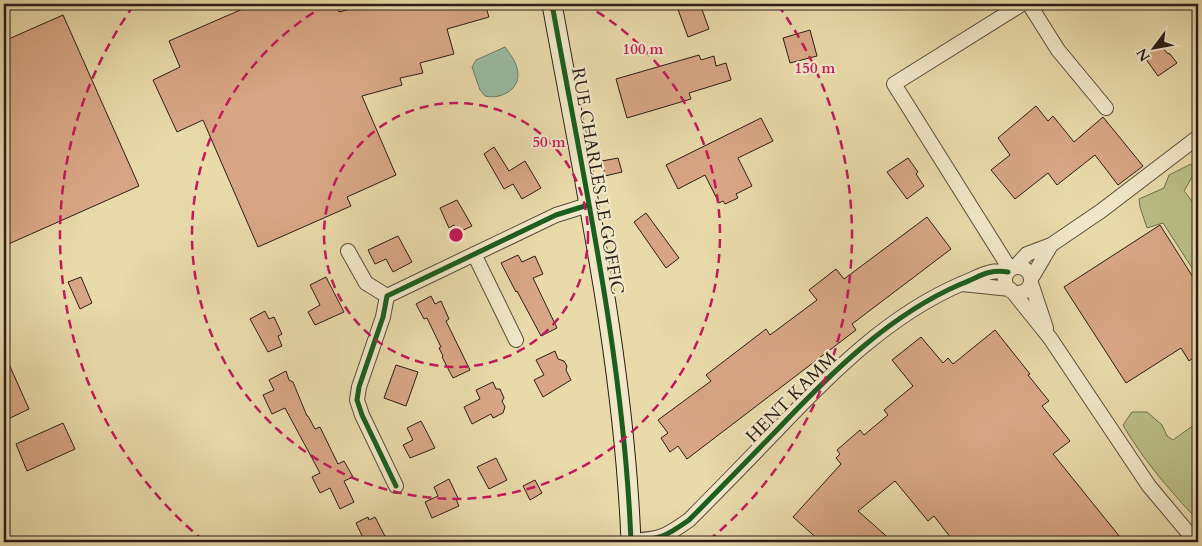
<svg xmlns="http://www.w3.org/2000/svg" width="1202" height="546" viewBox="0 0 1202 546" font-family="Cardo,serif">
<style>
.green{fill:#babe86;stroke:#726e4e}
.water{fill:#99bba3;stroke:#6d7c6b}
.building{fill:#d8a684;stroke:#2b1d17}
.lines{fill:none;stroke-linecap:round;stroke-linejoin:round}
.street-casing{stroke:#5a4c3c;stroke-width:16}
.secondary-casing{stroke:#2b1d17;stroke-width:21}
.street{stroke:#f1e7c8;stroke-width:14}
.secondary{stroke:#f1e7c8;stroke-width:19}
.cycleway-casing{stroke:#f1e7c8;stroke-width:8}
.cycleway{stroke:#1b5e20;stroke-width:5}
.ring{fill:none;stroke:#c2185b;stroke-width:2.5;stroke-dasharray:9 6}
.labels{text-anchor:middle;stroke-width:4.5;stroke-linejoin:round;paint-order:stroke}
.street-label{font-size:18px;fill:#2b1d17;stroke:#f1e7c8}
.centre{fill:#c2185b;stroke:#f1e7c8;stroke-width:2.5}
.ring-label{font-size:15px;text-anchor:middle;font-weight:bold;fill:#c2185b;stroke:#f1e7c8;stroke-width:4.5;stroke-linejoin:round;paint-order:stroke}
</style>
<rect width="100%" height="100%" fill="#e9daaa"/>
<filter id="stains"><feTurbulence type="fractalNoise" baseFrequency=".004" numOctaves="4"/><feColorMatrix values="0 0 0 0 .2 0 0 0 0 .09 0 0 0 0 .02 0 0 0 .5 -.17"/></filter>
<radialGradient id="worn" r=".72"><stop offset=".6" stop-color="#630" stop-opacity="0"/><stop offset="1" stop-color="#630" stop-opacity=".3"/></radialGradient>
<!-- green -->
<path class="green" d="M1191,164L1196,170L1184,191L1192,201L1198,213V277L1163,223L1147,228L1140,207L1139,199L1164,188L1169,175Z
M1132,412H1147L1162,425L1167,436L1173,440L1198,422V510L1192,514C1166,486 1142,458 1123,425Z"/>
<!-- water -->
<path class="water" d="M505,47C510,54 515,60 517,68C523,88 502,100 485,96L480,90L472,67L476,60Z"/>
<!-- building -->
<path class="building" d="M254,4H337L339,12L370,4H485L489,17L447,29L454,54L420,63L423,73L400,78L402,85L362,96L396,175L347,197L351,206L258,247L203,120L177,132L153,80L180,67L169,41Z
M676,4H700L709,29L688,37Z
M63,15L139,186L4,246V41Z
M810,30L817,56L790,63L783,38Z
M1159,43L1167,53L1170,54L1177,63L1158,76L1143,55Z
M699,55L701,60L714,56L716,66L726,63L731,80L689,93L691,99L627,118L616,79Z
M1036,106L1048,121L1053,116L1074,142L1103,117L1143,166L1118,185L1095,155L1057,185L1048,173L1015,199L991,170L1010,155L998,138Z
M761,118L773,141L738,158L752,186L736,194L738,198L725,204L723,201L719,203L705,175L678,189L666,165Z
M494,147L509,171L525,161L541,188L522,199L513,184L504,189L484,154Z
M618,158L622,172L605,176L602,161Z
M908,158L918,172L916,174L924,186L907,199L887,172Z
M457,200L472,226L457,233L454,225L449,228L440,208Z
M646,213L679,258L666,268L634,222Z
M927,217L951,249L852,324L856,330L687,459L678,446L670,452L661,438L668,433L658,420L711,381L706,375L766,329L770,335L817,300L809,290L836,269L844,279Z
M1160,225L1198,285V354L1189,361L1181,348L1126,383L1064,287Z
M398,236L412,262L393,272L386,259L375,264L368,250Z
M518,255L522,262L535,256L543,274L533,278L557,328L541,336L517,291L516,292L501,263Z
M81,277L92,303L80,309L68,282Z
M326,277L344,312L315,325L308,312L320,305L310,285Z
M431,296L435,304L441,301L449,319L446,321L470,370L453,378L442,357L443,356L439,348L441,347L427,318L424,319L416,304Z
M265,311L269,319L274,317L282,334L278,336L282,346L268,352L250,319Z
M995,330L1030,374L1028,375L1049,401L1042,406L1070,441L1053,454L1124,542H954L934,516L928,521L895,481L858,511L893,542H821L793,517L841,464L836,458L840,454L837,450L860,430L864,435L888,415L884,410L913,386L892,360L921,337L943,363L948,358L953,364Z
M555,351L558,359L564,361L567,366L566,370L571,380L543,397L534,380L544,375L536,360Z
M4,353L29,409L4,421Z
M396,365L418,372L406,406L384,398Z
M286,371L289,380L293,382L307,416H308L315,429L320,427L338,464L344,461L353,477L344,481L354,502L340,509L330,488L320,493L312,477L320,473L285,408L272,414L263,395L274,390L269,380Z
M493,382L496,389H500L504,398L502,401L505,407L503,413L493,418L491,414L472,424L464,407L480,399L476,390Z
M421,421L435,448L410,458L403,445L413,440L407,428Z
M63,423L75,449L27,471L16,444Z
M496,458L507,480L489,489L477,467Z
M449,479L458,498L456,499L459,506L432,518L425,502L438,496L434,487Z
M535,480L542,493L530,500L523,486Z
M368,517L369,520L375,517L388,542H365L356,523Z"/>
<g class="lines">
<!-- street casing -->
<g class="street-casing">
<path id="street" d="M1029,4L1058,50L1106,108
M348,251L366,283L387,296
M474,254L516,340
M1005 280a13 13 0 1 1 26 0a13 13 0 1 1-26 0Z
M1015,267L1027,254L1051,245L1101,211L1198,137
M1010,269L894,84L1022,4
M1031,279L1051,245
M1031,283L1046,328
M962,284L1010,289
M1013,292L1050,338L1149,486L1196,542
M396,486L362,415L357,400L359,387L383,317L387,296L556,215L588,205
M631,541C661,539 665,537 689,520C719,490 748,460 777,430C831,373 889,315 961,284C980,277 986,269 1008,272"/>
</g>
<!-- secondary casing -->
<g class="secondary-casing">
<path id="secondary" d="M552,4C584,182 624,361 631,542"/>
</g>
<!-- street -->
<use href="#street" class="street"/>
<!-- secondary -->
<use href="#secondary" class="secondary"/>
<!-- cycleway casing -->
<g class="cycleway-casing">
<path id="cycleway" d="M552,4C584,182 624,361 631,542
M396,486L362,415L357,400L359,387L383,317L387,296L556,215L588,205
M631,541C661,539 665,537 689,520C719,490 748,460 777,430C831,373 889,315 961,284C980,277 986,269 1008,272"/>
</g>
<!-- cycleway -->
<use href="#cycleway" class="cycleway"/>
</g>
<!-- distance rings -->
<g class="ring">
<circle cx="456" cy="235" r="132"/>
<path d="M584 4A264 264 0 1 1 328 4"/>
<path d="M204 541A396 396 0 0 1 134 5M778 5A396 396 0 0 1 708 541"/>
</g>
<g class="labels">
<!-- street labels -->
<g class="street-label">
<text transform="translate(598 181) rotate(80)" y="6">RUE CHARLES LE GOFFIC</text>
<text transform="translate(791 397) rotate(-45)" y="6">HENT KAMM</text>
</g>
</g>
<circle cx="456" cy="235" r="8" class="centre"/>
<g class="ring-label">
<text x="643" y="54">100 m</text>
<text x="815" y="73">150 m</text>
<text x="549" y="147">50 m</text>
</g>
<!-- margin -->
<rect width="1202" height="546" fill="none" stroke="#e9daaa" stroke-width="20"/>
<rect x="5" y="5" width="1192" height="536" fill="none" stroke="#2b1d17" stroke-width="2.5"/>
<rect x="10" y="10" width="1182" height="526" fill="none" stroke="#2b1d17"/>
<!-- north arrow -->
<g transform="translate(1154 48) rotate(238)" stroke="#f1e7c8" stroke-width="4" paint-order="stroke">
<path d="M0-4L9 19L0 12L-9 19Z" fill="#2b1d17"/>
<text y="-8" font-size="14" font-weight="bold" text-anchor="middle" fill="#2b1d17">N</text>
</g>
<rect width="100%" height="100%" filter="url(#stains)"/>
<rect width="100%" height="100%" fill="url(#worn)"/>
</svg>
